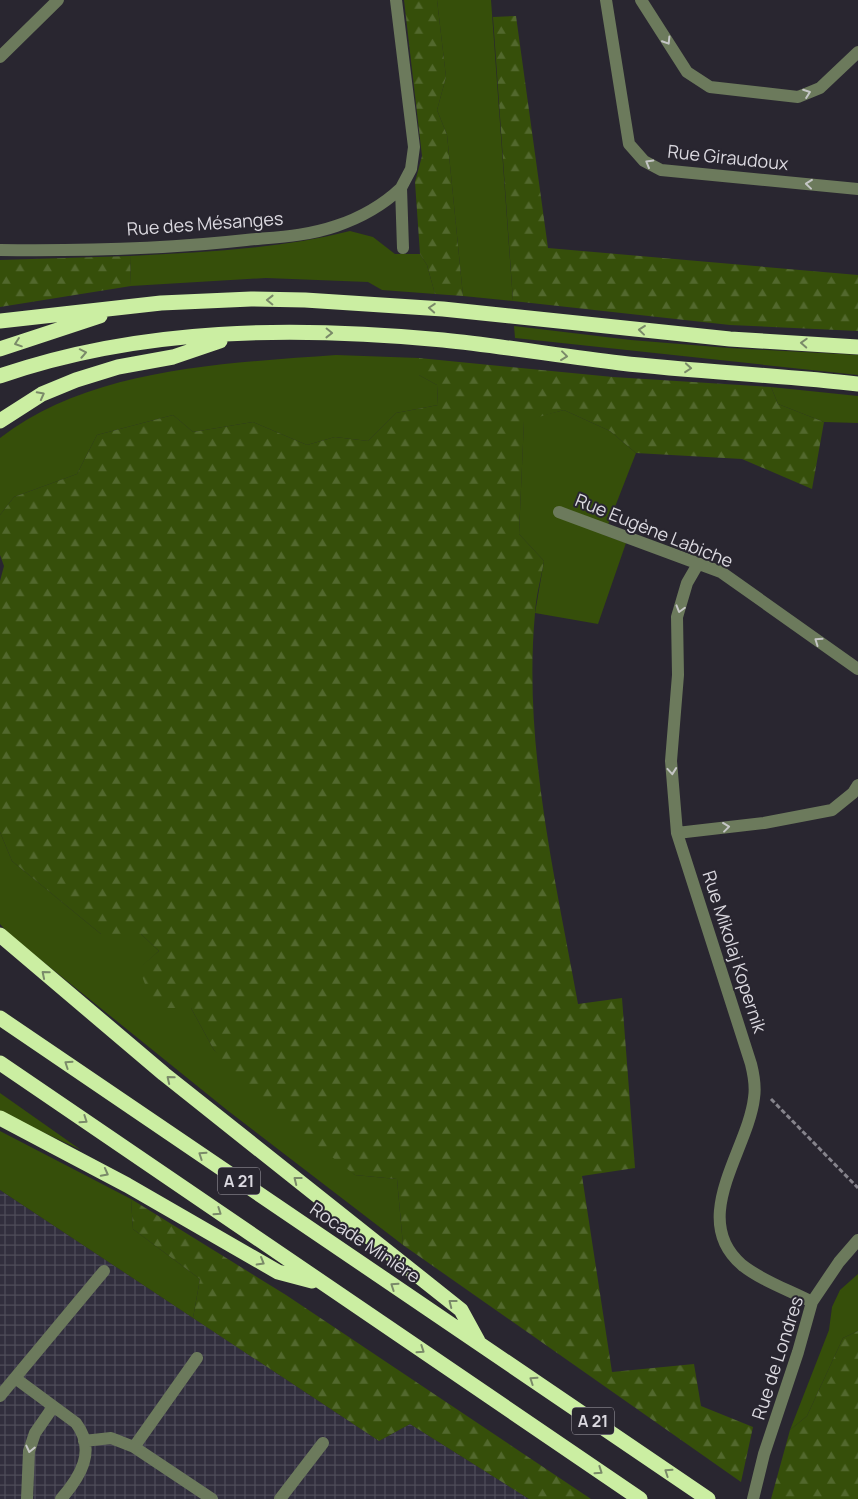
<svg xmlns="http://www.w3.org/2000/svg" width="858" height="1499" viewBox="0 0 858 1499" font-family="Manrope,sans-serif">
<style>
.industrial{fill:url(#industrial-grid)}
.green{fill:#364f0a}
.forest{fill:url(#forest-firs)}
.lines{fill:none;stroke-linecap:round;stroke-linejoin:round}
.path{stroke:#86848c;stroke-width:3;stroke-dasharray:5 2.5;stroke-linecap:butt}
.minor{stroke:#6c7a5c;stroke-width:12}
.highway{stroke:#cbeea2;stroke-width:15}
.oneway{stroke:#c5c6c6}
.oneway2{stroke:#7a8a69}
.labels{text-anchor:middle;stroke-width:4;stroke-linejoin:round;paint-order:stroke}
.shield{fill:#292630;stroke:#a6a3ab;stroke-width:1}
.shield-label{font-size:16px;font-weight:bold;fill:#dbd9e0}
.street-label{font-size:18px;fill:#dbd9e0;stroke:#292630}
</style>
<defs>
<pattern id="industrial-grid" width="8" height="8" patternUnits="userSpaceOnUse" patternTransform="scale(1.25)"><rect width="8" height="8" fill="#312e3d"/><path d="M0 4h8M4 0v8" fill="none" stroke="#4e4c59"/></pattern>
<pattern id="forest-firs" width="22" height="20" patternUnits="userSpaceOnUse" patternTransform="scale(1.25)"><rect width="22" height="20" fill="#364f0a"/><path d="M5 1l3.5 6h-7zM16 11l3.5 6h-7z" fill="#52682d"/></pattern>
</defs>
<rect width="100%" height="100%" fill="#292630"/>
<!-- industrial -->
<path class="industrial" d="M0,1190L379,1441L410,1424L529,1499H0Z"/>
<!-- green -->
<path class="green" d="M437,0H491L513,301L463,296L447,135L437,110L446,77Z
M350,231L373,237L395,254H420L427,265L435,294L382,290L368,282L266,278L131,286L130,256C204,252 279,249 350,231Z
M514,326L631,340L729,348L858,355V375L515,338Z
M336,355L419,358V375L437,385L438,405L396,413L368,441L335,437L307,445L253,422L193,432L173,415L97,435L77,474L14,497L0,515V438C89,368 227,363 336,355Z
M771,387L858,396V423L824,422L778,404Z
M564,410L610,431L636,453L604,535L626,543L598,624L535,613L544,561L519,534L524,420Z
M0,832L12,861L101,934H141L159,951L140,968L191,1008L214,1050L355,1175L397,1179L403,1245L227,1110L10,935L0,924Z
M0,1093L81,1150L0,1112Z
M0,1131L131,1199L133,1229L200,1279L193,1318L0,1190Z
M858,1274V1331L843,1338L807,1416L790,1430L829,1330L832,1307L840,1290Z"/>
<!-- forest -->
<path class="forest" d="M404,0H437L446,77L437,110L447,135L463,296L435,294L427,265L420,254L415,182L422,156Z
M516,16L548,248L858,275V331L730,325L513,301L493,17Z
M130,256L131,286L0,307V260Z
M419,358L613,377L771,387L778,404L824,422L812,489L742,459L636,453L610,431L564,410L524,421L519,534L544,561C541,578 536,596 535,613C523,745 555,876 578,1004L622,998L635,1168L582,1176L612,1372L694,1364L701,1406L753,1427L741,1482L403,1245L397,1179L355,1175L254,1096L214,1050L191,1008H154L139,968L159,951L141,934H101L12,861L0,832V581L4,566L0,555V515L14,497L77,474L97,435L173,415L193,432L253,422L307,445L335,437L368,441L396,413L438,405L437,385L419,375Z
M131,1199L286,1295L591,1499H529L410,1424L379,1441L193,1318L200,1279L133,1229Z
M858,1331V1499H771L790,1430L807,1416L843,1338Z"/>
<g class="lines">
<!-- path -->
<path class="path" d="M771,1099L858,1188"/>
<!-- minor -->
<path class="minor" d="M396,0L414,147L411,169L401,188L403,248
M606,0L629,144L644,161L661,170L858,189
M641,0L687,72L710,87L798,97L820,88L858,52
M0,57L58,0
M0,250C82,251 165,249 246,240C277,237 307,236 336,226C360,218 383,205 401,188
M559,512L721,572L858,669
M698,564L687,583L677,617L678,675L671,761L677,833L751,1064C754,1076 756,1086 754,1098C748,1150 688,1219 742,1265C762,1281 789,1290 812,1302
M677,833L764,823L832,810L853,793L858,785
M15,1378L76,1423C97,1451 80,1477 61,1499
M0,1396L104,1271
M84,1441L111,1438L134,1447L212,1499
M134,1447L197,1358
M27,1499L29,1451L35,1433L53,1407
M280,1499L323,1443
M753,1499L764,1454L798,1352L812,1302L839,1262L858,1240"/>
<!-- highway -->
<path class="highway" d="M0,321L161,303L251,299L305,300L443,309L730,339L858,347
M0,349L100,316
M0,376C142,327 294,326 443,340C502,346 561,356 620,363C699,372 779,375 858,384
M0,421L42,394L76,380L118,367L173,357L220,341
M0,935L164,1074L461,1310L478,1341
M0,1018L708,1499
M0,1063L640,1499
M0,1118L127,1185L278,1272L312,1281"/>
</g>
<!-- one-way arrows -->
<defs><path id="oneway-chevron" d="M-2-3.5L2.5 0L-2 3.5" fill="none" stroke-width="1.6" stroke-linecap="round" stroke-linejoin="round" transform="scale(1.25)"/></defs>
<g class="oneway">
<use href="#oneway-chevron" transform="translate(667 41) rotate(58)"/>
<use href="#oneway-chevron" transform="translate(807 93) rotate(-20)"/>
<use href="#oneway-chevron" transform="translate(649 163) rotate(-150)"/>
<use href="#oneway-chevron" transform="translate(809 184) rotate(-174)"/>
<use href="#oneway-chevron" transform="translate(680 609) rotate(106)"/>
<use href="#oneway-chevron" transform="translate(818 641) rotate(-145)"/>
<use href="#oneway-chevron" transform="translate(672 771) rotate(85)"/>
<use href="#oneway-chevron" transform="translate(726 827) rotate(-7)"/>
<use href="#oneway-chevron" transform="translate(30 1449) rotate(103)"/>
</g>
<g class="oneway2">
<use href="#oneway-chevron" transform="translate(270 300) rotate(-179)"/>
<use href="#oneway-chevron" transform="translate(432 308) rotate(-176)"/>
<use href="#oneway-chevron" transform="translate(642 330) rotate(-174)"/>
<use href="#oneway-chevron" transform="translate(329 333) rotate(1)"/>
<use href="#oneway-chevron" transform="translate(18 343) rotate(161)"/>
<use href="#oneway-chevron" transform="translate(804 343) rotate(-177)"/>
<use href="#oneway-chevron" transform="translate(83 353) rotate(-11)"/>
<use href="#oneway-chevron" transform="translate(564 356) rotate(7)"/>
<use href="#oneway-chevron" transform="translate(688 368) rotate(5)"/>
<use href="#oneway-chevron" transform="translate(41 395) rotate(-28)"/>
<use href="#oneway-chevron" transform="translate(45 974) rotate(-140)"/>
<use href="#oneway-chevron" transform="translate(68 1064) rotate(-146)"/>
<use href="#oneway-chevron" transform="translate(170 1079) rotate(-141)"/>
<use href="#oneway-chevron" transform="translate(84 1120) rotate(34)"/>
<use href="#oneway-chevron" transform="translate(202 1155) rotate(-146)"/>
<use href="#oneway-chevron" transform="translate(105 1173) rotate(28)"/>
<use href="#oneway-chevron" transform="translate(297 1180) rotate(-142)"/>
<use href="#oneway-chevron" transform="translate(218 1212) rotate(34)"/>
<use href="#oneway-chevron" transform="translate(261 1262) rotate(30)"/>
<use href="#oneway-chevron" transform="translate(394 1286) rotate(-146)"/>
<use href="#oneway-chevron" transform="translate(452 1303) rotate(-142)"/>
<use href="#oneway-chevron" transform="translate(421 1350) rotate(34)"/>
<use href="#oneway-chevron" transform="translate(533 1380) rotate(-146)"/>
<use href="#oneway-chevron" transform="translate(599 1471) rotate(34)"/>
<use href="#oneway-chevron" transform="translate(668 1472) rotate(-146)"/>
</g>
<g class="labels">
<!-- shield labels -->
<g class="shield">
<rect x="218" y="1167.5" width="42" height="27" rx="4"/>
<rect x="572" y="1407.5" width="42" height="27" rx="4"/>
</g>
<g class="shield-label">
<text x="239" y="1187">A 21</text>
<text x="593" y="1427">A 21</text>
</g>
<!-- street labels -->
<g class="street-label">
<text transform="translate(728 158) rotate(6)" y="6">Rue Giraudoux</text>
<text transform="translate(205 224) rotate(-4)" y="6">Rue des Mésanges</text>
<text transform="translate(654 531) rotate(22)" y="6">Rue Eugène Labiche</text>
<text transform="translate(734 952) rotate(72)" y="6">Rue Mikolaj Kopernik</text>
<text transform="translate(365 1243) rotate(34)" y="6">Rocade Minière</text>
<text transform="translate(778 1358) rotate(-72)" y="6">Rue de Londres</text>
</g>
</g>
</svg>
